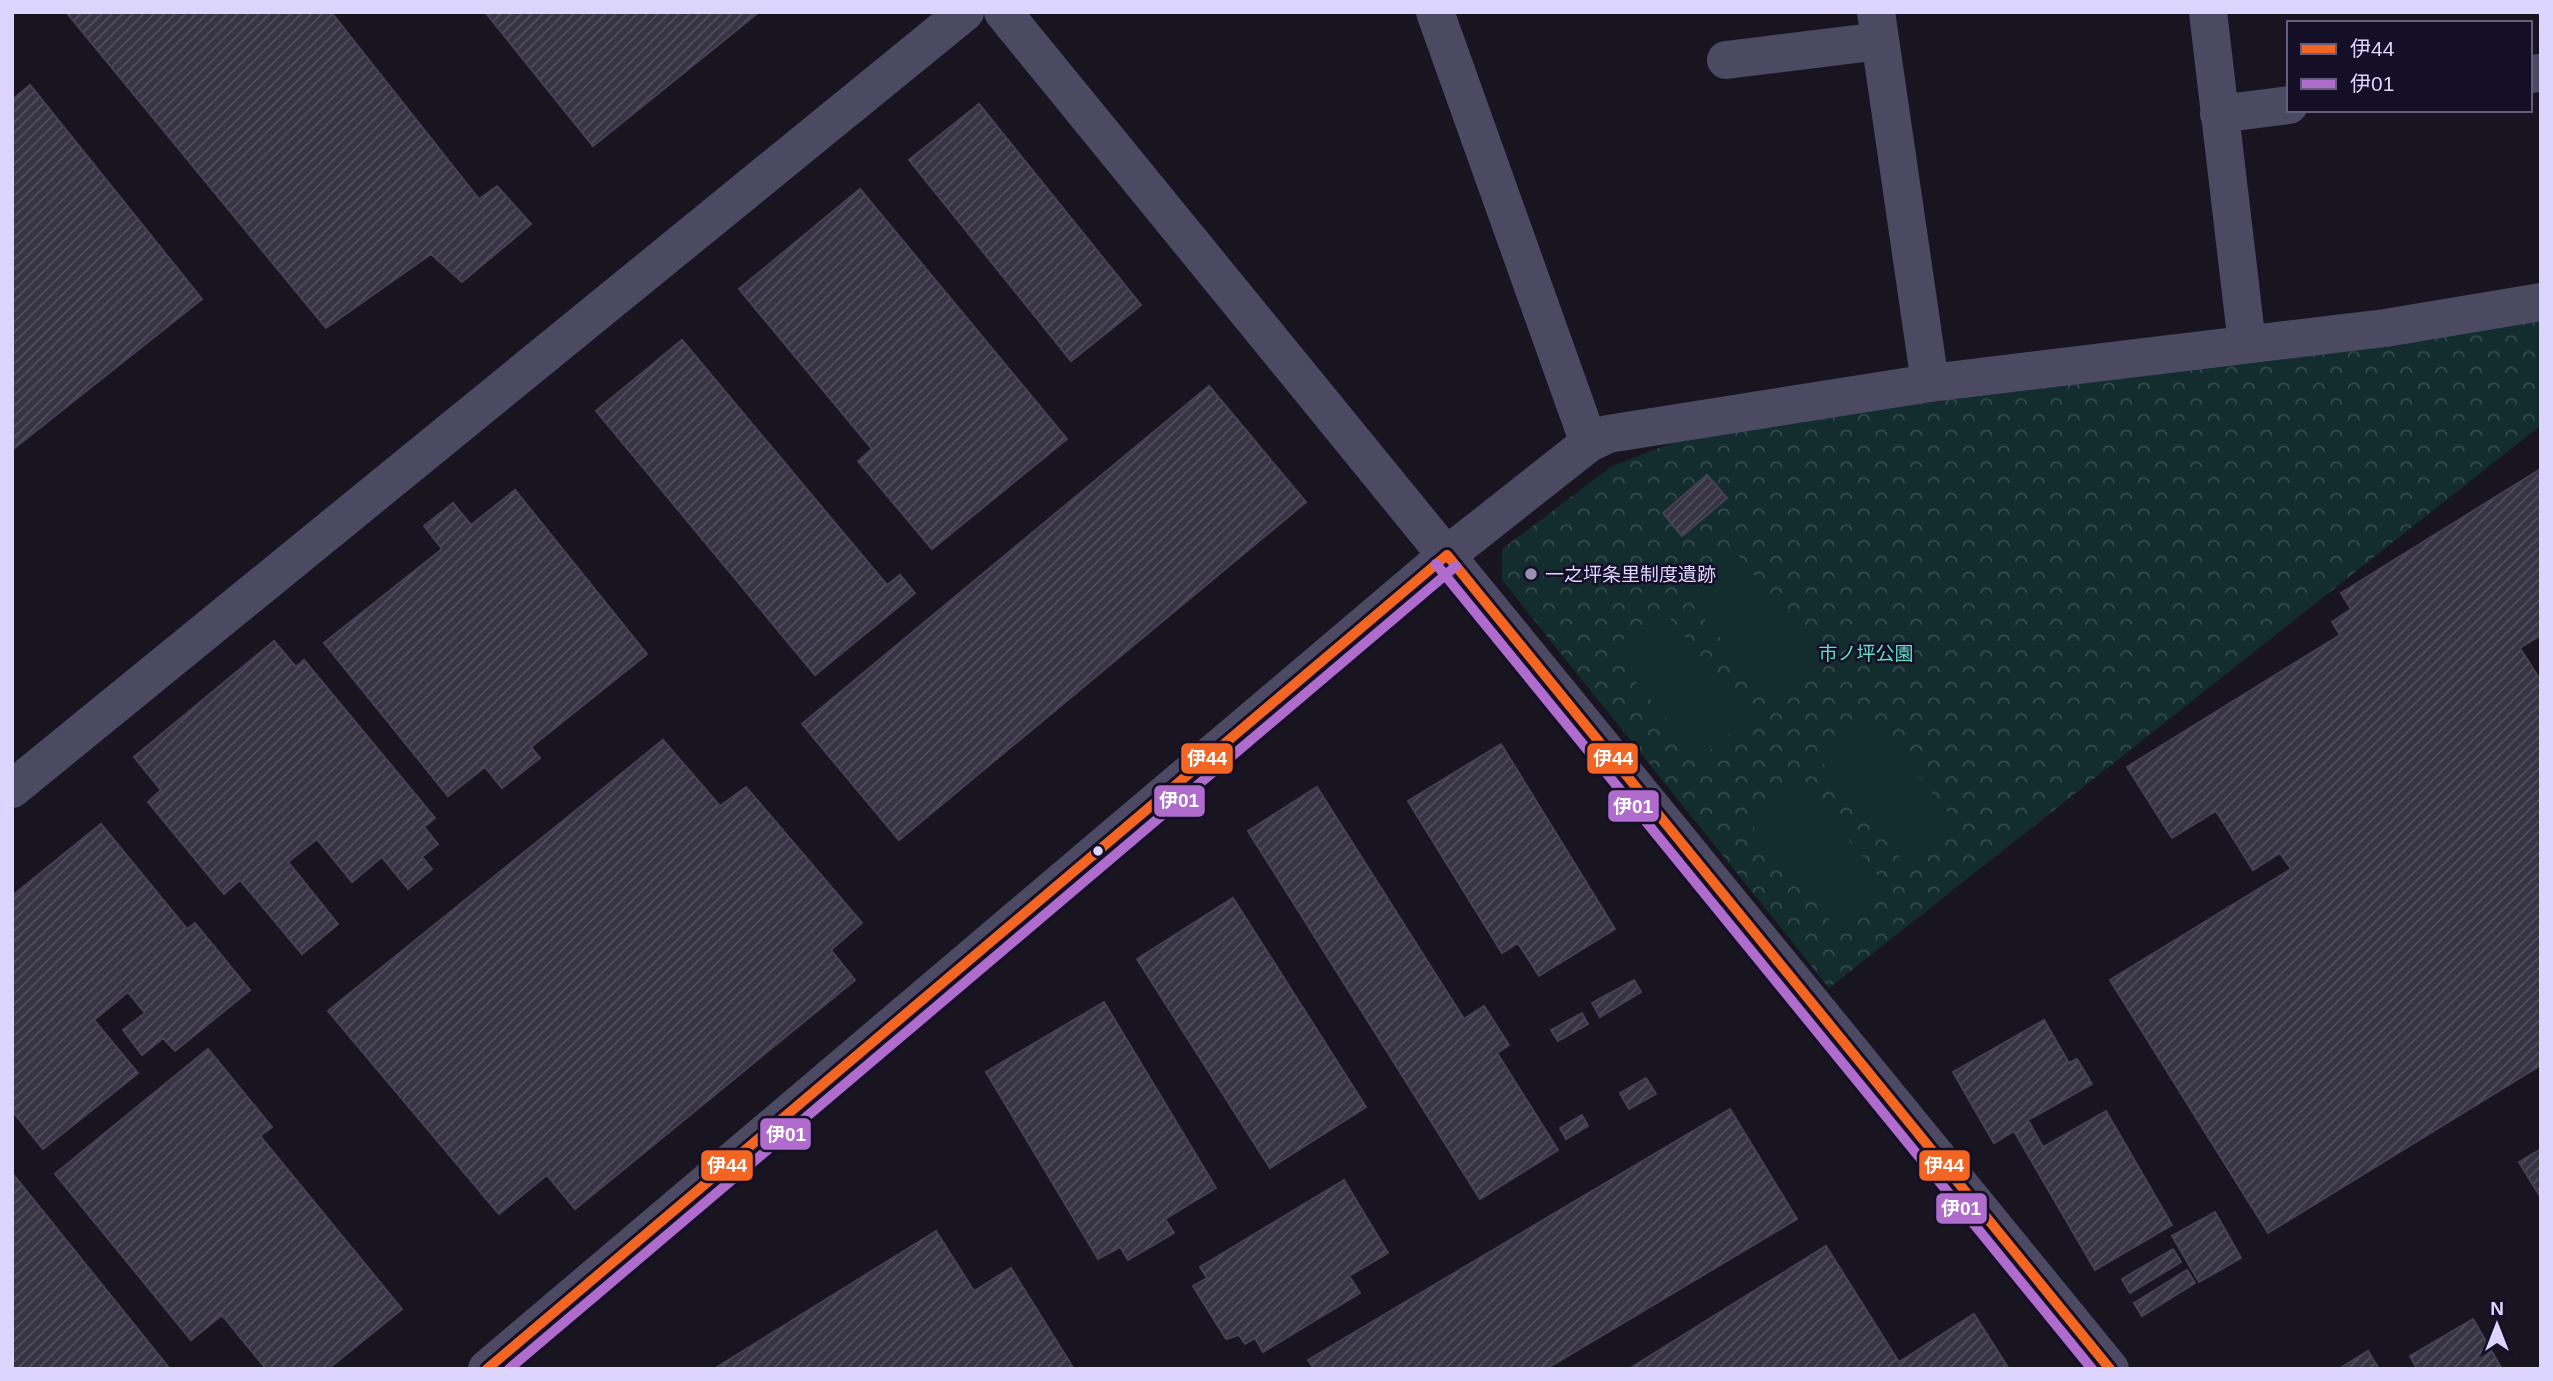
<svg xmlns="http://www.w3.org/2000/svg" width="2553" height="1381" viewBox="0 0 2553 1381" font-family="Helvetica,'Noto Sans JP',sans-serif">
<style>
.park{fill:url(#park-crowns)}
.garden{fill:#132d2f}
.building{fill:url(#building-hatch);stroke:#454055;stroke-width:2}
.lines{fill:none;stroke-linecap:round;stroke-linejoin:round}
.minor{stroke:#4c4962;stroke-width:38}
.bus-1-casing{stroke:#140f27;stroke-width:16}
.bus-2-casing{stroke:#140f27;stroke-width:16}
.bus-1{stroke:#f26522;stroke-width:10}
.bus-2{stroke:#b06ccc;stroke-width:10}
.poi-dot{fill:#9792b1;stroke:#140f27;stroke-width:2.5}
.bus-dot{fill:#dbd5ff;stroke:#140f27;stroke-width:2.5}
.labels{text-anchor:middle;stroke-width:5;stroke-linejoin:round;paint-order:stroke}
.poi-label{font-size:19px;fill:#dbd5ff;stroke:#140f27;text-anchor:start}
.park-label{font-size:19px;fill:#5ee2c7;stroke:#140f27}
.line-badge{stroke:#140f27;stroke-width:2.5}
.badge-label{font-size:19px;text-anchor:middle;font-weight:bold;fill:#fff}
</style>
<defs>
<pattern id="park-crowns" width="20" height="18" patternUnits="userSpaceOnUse" patternTransform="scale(1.75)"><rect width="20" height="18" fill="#132d2f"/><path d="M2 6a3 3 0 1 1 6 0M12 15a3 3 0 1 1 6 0" fill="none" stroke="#354b4e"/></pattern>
<pattern id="building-hatch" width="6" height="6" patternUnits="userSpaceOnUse" patternTransform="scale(1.75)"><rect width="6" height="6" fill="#363343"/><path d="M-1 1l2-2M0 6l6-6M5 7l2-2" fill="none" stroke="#52505f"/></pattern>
</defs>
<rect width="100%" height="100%" fill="#181521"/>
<!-- park -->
<path class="park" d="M2541,320V425L1829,988L1502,580V549L1612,466L1688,437L2249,353Z"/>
<!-- garden -->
<path class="garden" d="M1733,549L1822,658L1771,700L1682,591Z
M1662,609L1750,717L1699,759L1610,650Z
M1870,717L1959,826L1908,867L1819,758Z
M1797,777L1886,886L1835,927L1746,818Z"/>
<!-- building -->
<path class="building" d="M66,12H331L479,199L497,186L531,224L462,282L431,254L326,328Z
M485,12H759L593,146Z
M30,85L202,299L12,450V100Z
M979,104L1141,305L1071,361L909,160Z
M860,189L1067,439L932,549L858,461L872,449L739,289Z
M682,340L887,585L900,575L915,593L815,675L596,411Z
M1209,386L1306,502L899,840L802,724Z
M2539,470L2541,635L2520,648L2541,681V1065L2268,1233L2110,980L2291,869L2280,853L2253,870L2216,811L2172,838L2127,767L2340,635L2332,622L2351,609L2341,593Z
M1707,475L1727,498L1682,536L1663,513Z
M515,490L647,654L531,747L540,758L502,788L485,767L448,796L324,643L442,549L424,526L453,503L471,525Z
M274,641L296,667L304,660L435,818L424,827L438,844L422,857L432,869L408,889L382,857L352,882L317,839L288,862L338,924L302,954L240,880L224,894L148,802L161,790L134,757Z
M663,740L720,806L746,787L862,923L831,950L855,980L575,1209L547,1175L499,1214L328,1011Z
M1501,744L1615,929L1539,976L1518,943L1502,953L1408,801Z
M1317,787L1464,1019L1484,1006L1509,1045L1497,1053L1558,1150L1480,1199L1248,831Z
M101,824L187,929L195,923L250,990L175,1051L163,1038L142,1055L123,1030L145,1013L128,992L94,1020L138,1073L43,1149L12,1111V896Z
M1233,898L1366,1107L1270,1168L1137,959Z
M1634,980L1641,992L1600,1017L1592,1003Z
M1104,1002L1216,1188L1165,1219L1174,1233L1128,1260L1120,1247L1098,1259L986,1072Z
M1582,1013L1588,1024L1558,1041L1551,1030Z
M2044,1020L2069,1063L2077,1059L2092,1084L2028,1120L2043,1147L2106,1111L2172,1225L2095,1270L2014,1131L1994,1143L1953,1072Z
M208,1049L272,1127L260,1136L402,1309L328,1369H266L222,1315L191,1340L55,1174Z
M1646,1078L1656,1094L1629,1109L1620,1093Z
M1730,1109L1797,1219L1546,1369H1314L1308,1360Z
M1582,1115L1588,1126L1566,1139L1560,1128Z
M2541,1149V1198L2519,1162Z
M12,1173L170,1369H12Z
M1344,1180L1388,1253L1349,1276L1360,1293L1263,1352L1255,1338L1245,1344L1239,1335L1226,1339L1193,1286L1207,1278L1200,1267Z
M2215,1212L2241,1258L2199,1282L2172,1236Z
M936,1231L974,1291L1011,1268L1074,1369H714Z
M1826,1246L1899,1362L1974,1314L2009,1369H1629Z
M2173,1249L2181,1262L2130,1293L2122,1279Z
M2187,1270L2195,1283L2142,1316L2134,1303Z
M2473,1319L2502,1369H2417L2410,1356Z
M2368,1351L2379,1369H2339Z"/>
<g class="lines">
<!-- minor -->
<path class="minor" d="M1003,12L2110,1369
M1876,12L1930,383
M2208,12L2247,344
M1726,60L1880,41
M2530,74L2541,73
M2219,114L2289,105
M1589,443L1608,434L1930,383L2385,328L2541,302
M12,789L965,12
M487,1369L1447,555L1589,443L1435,12"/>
<!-- bus-1 casing -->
<g class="bus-1-casing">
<path id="bus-1" d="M1447,555L2110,1369
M487,1369L1447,555"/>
</g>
<!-- bus-2 casing -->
<g class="bus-2-casing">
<path id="bus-2" d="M1436,564L2092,1369
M509,1369L1456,566"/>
</g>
<!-- bus-1 -->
<use href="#bus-1" class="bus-1"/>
<!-- bus-2 -->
<use href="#bus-2" class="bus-2"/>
</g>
<!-- markers -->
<circle class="poi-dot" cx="1531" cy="574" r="7"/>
<circle class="bus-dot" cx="1098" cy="851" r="6"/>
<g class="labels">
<!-- poi labels -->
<g class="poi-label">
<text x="1545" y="581">一之坪条里制度遺跡</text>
</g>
<!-- park labels -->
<g class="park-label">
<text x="1866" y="660">市ノ坪公園</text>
</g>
</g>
<g class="line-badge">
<rect x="1586" y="742" width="53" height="33" rx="7" fill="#f26522"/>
<rect x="1180" y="742" width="54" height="33" rx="7" fill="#f26522"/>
<rect x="1153" y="784" width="53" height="34" rx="7" fill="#b06ccc"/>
<rect x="1607" y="789" width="53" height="34" rx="7" fill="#b06ccc"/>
<rect x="759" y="1117" width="53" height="34" rx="7" fill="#b06ccc"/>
<rect x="700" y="1149" width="54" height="33" rx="7" fill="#f26522"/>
<rect x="1918" y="1149" width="53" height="33" rx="7" fill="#f26522"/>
<rect x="1935" y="1192" width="53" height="33" rx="7" fill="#b06ccc"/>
</g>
<g class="badge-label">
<text x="1613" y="765">伊44</text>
<text x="1207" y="765">伊44</text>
<text x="1179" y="807">伊01</text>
<text x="1633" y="813">伊01</text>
<text x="786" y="1141">伊01</text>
<text x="727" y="1172">伊44</text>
<text x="1944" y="1172">伊44</text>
<text x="1961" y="1215">伊01</text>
</g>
<!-- border -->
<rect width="2553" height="1381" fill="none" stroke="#dbd5ff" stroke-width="28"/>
<!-- legend -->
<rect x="2287" y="21" width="245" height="91" fill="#140f27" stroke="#645e7d" stroke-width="2"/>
<rect x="2301" y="44" width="35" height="10" fill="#f26522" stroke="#645e7d" stroke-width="2"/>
<text x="2350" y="56" font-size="21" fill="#dbd5ff">伊44</text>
<rect x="2301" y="79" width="35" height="10" fill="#b06ccc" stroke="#645e7d" stroke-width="2"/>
<text x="2350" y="91" font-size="21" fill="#dbd5ff">伊01</text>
<!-- north arrow -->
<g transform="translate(2497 1325)" stroke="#140f27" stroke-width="5" paint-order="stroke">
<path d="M0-5L12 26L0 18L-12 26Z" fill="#dbd5ff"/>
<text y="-10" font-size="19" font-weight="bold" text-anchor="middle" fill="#dbd5ff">N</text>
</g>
</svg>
